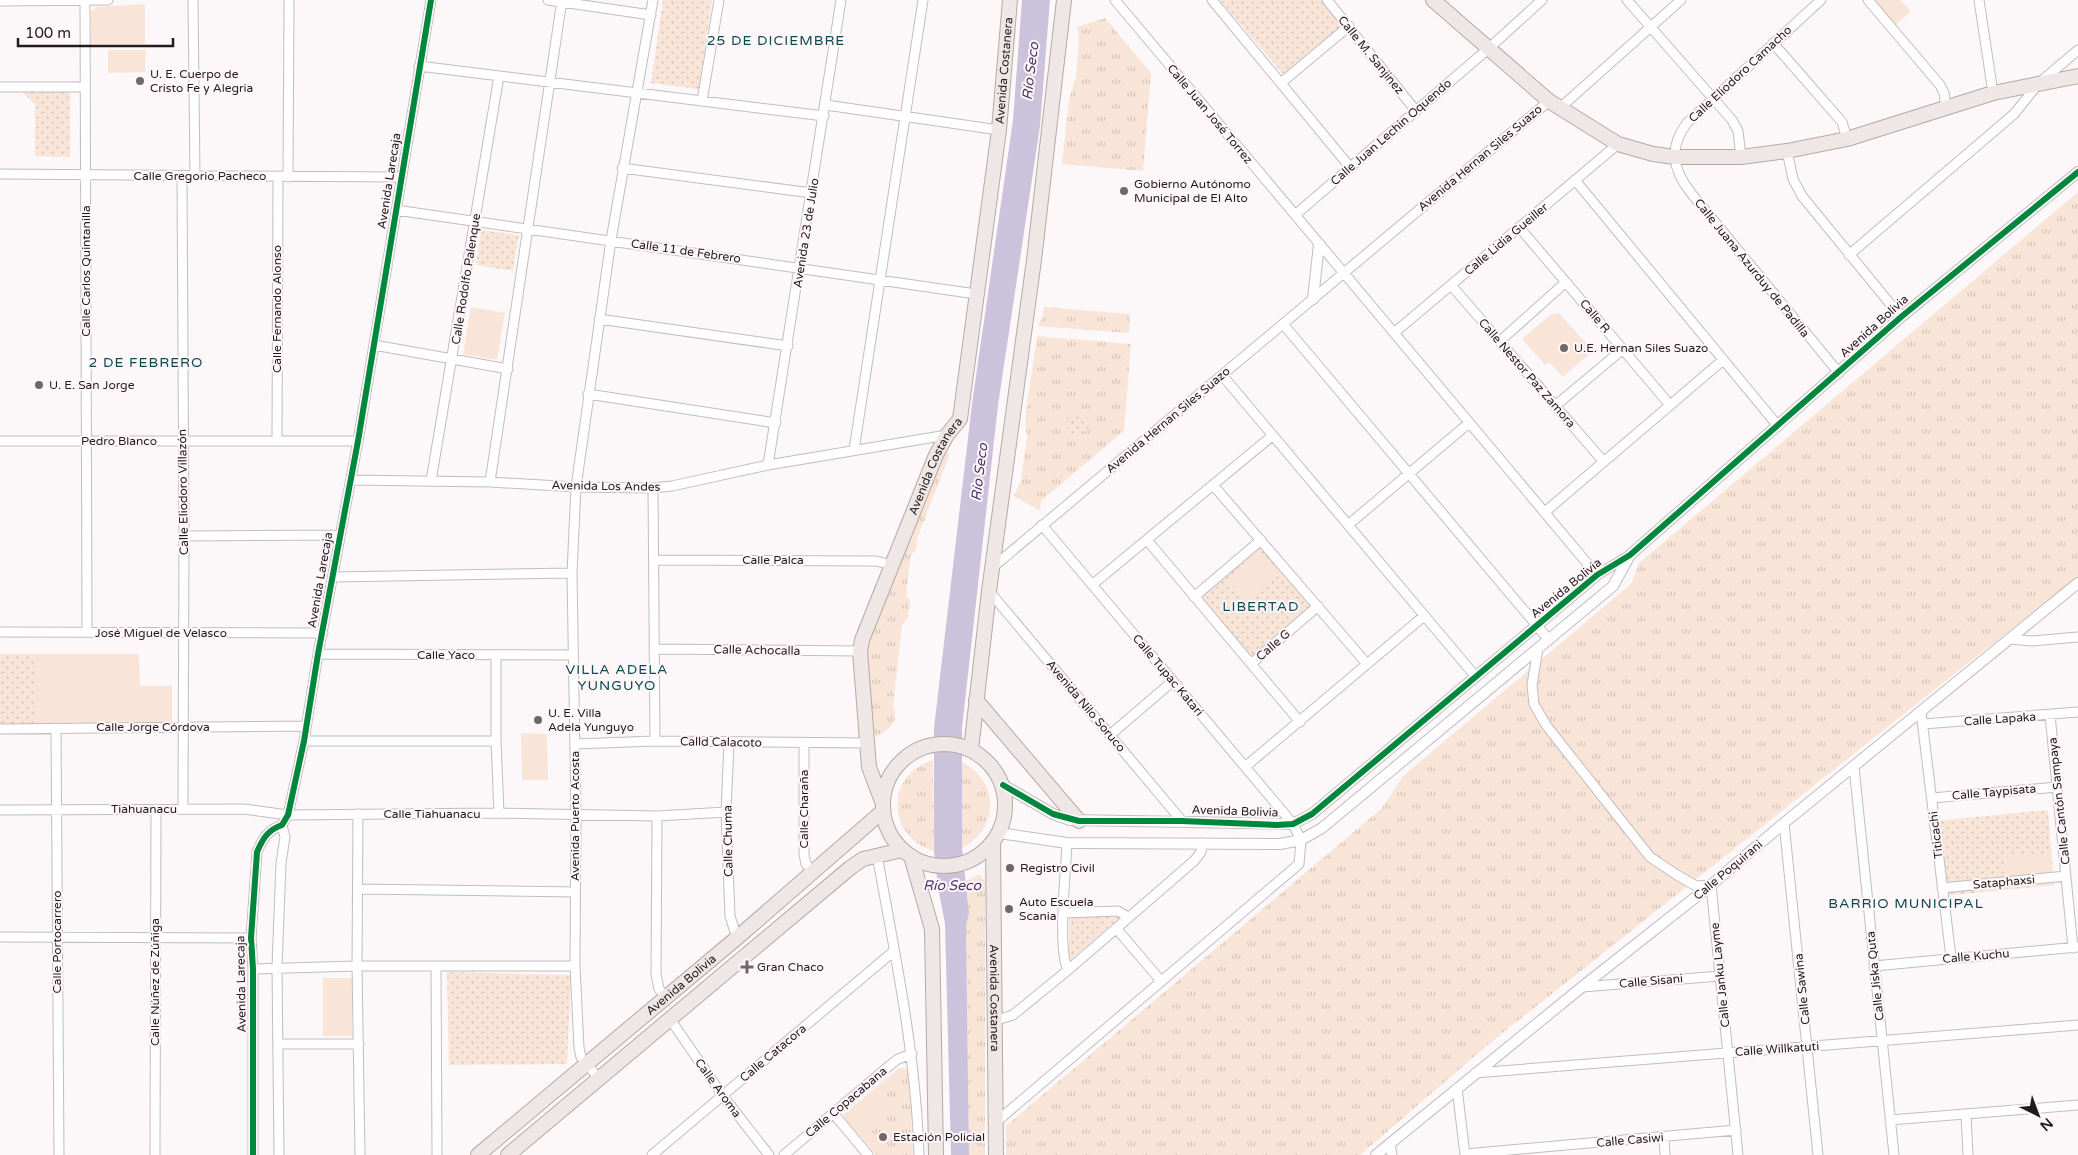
<svg xmlns="http://www.w3.org/2000/svg" width="2078" height="1155" viewBox="0 0 2078 1155" font-family="'Varela Round',sans-serif">
<style>
.grass{fill:url(#grass-tufts)}
.park{fill:url(#park-dots)}
.pitch{fill:#f8e5d8}
.water{fill:#cbc2dc}
.lines{fill:none;stroke-linecap:round;stroke-linejoin:round}
.minor-casing{stroke:#c2bdbe;stroke-width:11}
.tertiary-casing{stroke:#c2bdbe;stroke-width:12}
.primary-casing{stroke:#b7a8a6;stroke-width:16}
.minor{stroke:#fffefe;stroke-width:9}
.tertiary{stroke:#fffefe;stroke-width:10}
.primary{stroke:#eee7e5;stroke-width:14}
.cycleway-casing{stroke:#fef6f8;stroke-width:9}
.cycleway{stroke:#00873e;stroke-width:6}
.poi-dot{fill:#6e686a;stroke:#fef6f8;stroke-width:2}
.labels{text-anchor:middle;stroke-width:4;stroke-linejoin:round;paint-order:stroke}
.street-label{font-size:12px;fill:#221b1d;stroke:#fef6f8}
.poi-label{font-size:12px;fill:#221b1d;stroke:#fef6f8;text-anchor:start}
.neighbourhood-label{font-size:14px;letter-spacing:1px;fill:#0b4a51;stroke:#fef6f8}
.water-label{font-size:14px;font-style:italic;fill:#4a3869;stroke:#fef6f8}
</style>
<defs>
<pattern id="grass-tufts" width="24" height="20" patternUnits="userSpaceOnUse" patternTransform="scale(1.25)"><rect width="24" height="20" fill="#f8e5d8"/><path d="M3 7l-1-3M5 7V3M7 7l1-3M15 17l-1-3M17 17v-4M19 17l1-3" fill="none" stroke="#d4c4b9"/></pattern>
<pattern id="park-dots" width="8" height="8" patternUnits="userSpaceOnUse" patternTransform="scale(1.25)"><rect width="8" height="8" fill="#f8e5d8"/><path d="M2 2h.1M6 6h.1" fill="none" stroke="#d4c4b9" stroke-width="1.8" stroke-linecap="round"/></pattern>
</defs>
<rect width="100%" height="100%" fill="#fcf8f9"/>
<!-- grass -->
<path class="grass" d="M1105,18L1151,73L1143,171L1062,164L1069,100L1076,77L1079,39L1077,27Z
M2078,192V578L1963,667L1490,1043L1360,1155H1006V1126L1382,808L1403,776L1631,584L1639,563Z
M1044,307L1130,314L1129,333L1038,326L1042,318Z
M1037,336L1131,344L1124,431L1041,501L1040,511L1014,496L1021,480L1027,437L1025,418Z
M945,452H948L949,456L917,539L916,549L911,555L906,594L910,601L908,617L902,625L893,706C900,723 889,728 877,737L874,734L866,662L869,642L942,454Z
M933,760L934,851C886,836 885,775 933,760Z
M962,762C1000,782 1000,827 962,848Z
M980,874L985,882V1155H969L966,926L969,913L966,881Z
M899,1068H905L909,1071L913,1155H876L844,1118V1114Z"/>
<!-- park -->
<path class="park" d="M663,0H712L699,89L651,83Z
M1220,0H1322L1342,24L1341,29L1287,74L1282,73Z
M70,90V157L35,156V104L21,91Z
M481,230L519,235L513,271L476,265Z
M1067 424a11 11 0 1 1 22 0a11 11 0 1 1-22 0Z
M1261,545L1313,606L1252,658L1200,596Z
M0,654H34V733H0Z
M2048,810L2054,885L1942,896L1935,821Z
M1069,916L1120,917L1069,961Z
M447,972L571,975L567,1064L449,1065Z"/>
<!-- pitch -->
<path class="pitch" d="M1862,0H1900L1911,11L1889,31Z
M145,4V44H91V12L96,7Z
M108,50H146L145,72L108,73Z
M471,307L505,313L497,360L463,354Z
M1559,313L1593,351L1563,377L1549,362L1545,365L1522,339L1550,315Z
M1260,551L1279,573L1245,603L1226,580Z
M34,654H139L140,686H172V732L34,733Z
M521,733L547,734L548,780H522Z
M2050,853L2053,883L2007,887L2004,858Z
M323,978H352V1036H323Z
M878,1090L896,1110L864,1138L847,1118Z"/>
<!-- water -->
<path class="water" d="M1022,0H1050L1040,126L998,405L962,728V848L969,913L966,926L969,1155H951L945,924L938,887L934,851V728L972,404L1013,120Z"/>
<g class="lines">
<!-- minor casing -->
<g class="minor-casing">
<path id="minor" d="M85,0L87,632
M193,0L195,176
M548,0L651,15
M1115,0L1597,575L1630,555
M1212,0L1350,167
M1327,0L1416,111
M1627,0L1732,120L1738,131L1741,157
M1821,0L1687,123C1668,148 1673,170 1691,193L1839,373
M1868,0L1940,85L1944,93L1946,108
M1979,0L1993,93
M0,1L108,0
M1773,43L1842,122L1847,139
M419,66L824,116
M1281,83L1349,26
M0,87H85
M702,101L719,0
M826,105L999,130
M1560,108L1681,0
M1787,151L1793,179L1802,196L1901,317
M622,168L812,193
M0,174L401,177
M182,176L184,536L183,809
M288,177L289,0
M1575,180L1778,426
M396,210L976,294
M1295,215L1488,49L1542,0
M1519,227L1670,405
M1849,255L2000,126L2014,114L2039,83L2078,50
M1451,285L1603,461
M599,319L788,346
M1283,324L1549,640
M1394,333L1618,144
M1500,341L1566,282
M374,345L508,369
M1222,375L1476,677
M588,394L776,423
M1555,406L1623,349
M0,441H358
M277,441L278,177
M854,450L923,0
M768,465L841,0
M351,480L490,482L576,487L653,488L672,486L768,465L947,435
M431,481L499,76
M490,482L562,0
M1213,485L1367,664
M653,488L655,741
M1545,512L1723,360
M1348,525L1469,423
M184,536L340,535
M1147,540L1300,722
M654,560L876,561L892,565
M993,567L1549,101
M333,577L572,573
M1092,585L1272,436
M989,591L1182,821
M1194,597L1261,540
M0,632L323,633
M2010,639L2032,641L2078,637
M1538,648L1532,685L1534,704L1546,725L1650,857L1677,875L1696,886L1711,885L1738,1155
M654,649L860,651
M318,654L573,655
M496,655V741L499,813
M1251,664L1318,606
M1921,712L1951,957
M2050,715L2073,948
M1923,724L2078,712
M56,728L59,1155
M0,729L306,726
M1110,735L1173,681
M304,741H496
M729,743L726,812L730,916L735,932L738,937
M804,743V854L806,864L813,872
M575,744L655,741L868,743
M1245,767L1424,616
M1854,767L1894,1155
M1932,798L2057,787
M0,810L244,809L288,815L499,813L657,816L726,812
M358,814L357,966L360,1155
M657,816L656,974L659,989L666,997
M1784,823L1818,1155
M1067,843C1066,870 1057,949 1068,970
M877,855C895,954 916,1054 919,1155
M1942,888L2066,876
M358,889L575,892
M1064,913L1118,911L1128,917
M1116,928L1161,981
M0,937L251,938
M1874,966L2078,947
M436,967L437,1155
M253,969L357,966H575
M1582,987L1720,976
M670,1019L723,1096L769,1155
M994,1021L1013,1015L1068,970L1194,861L1201,852L1202,843
M279,1044H359
M1475,1073L2078,1025
M599,1079L581,1057L579,1048L575,966L576,814L572,573L576,487L611,240L653,0
M1457,1088L1465,1155
M833,1113L868,1155
M1966,1114L1968,1155
M1890,1120L2078,1105
M995,1123L1299,864L1301,840L1293,824L1042,525
M1664,1138L1665,1155
M1390,1143L1392,1155
M1465,1154L1736,1130
M155,1155L156,809
M253,1155V969L251,938L257,852C263,838 268,830 282,825L288,815L304,741L318,654L358,441L431,0
M279,1155L277,967L281,863L285,837L282,825
M652,1155L894,951
M784,1155L889,1066L898,1059L912,1054"/>
</g>
<!-- tertiary casing -->
<g class="tertiary-casing">
<path id="tertiary" d="M1313,299L1319,244
M1003,785L1053,814L1070,820L1293,824L1312,814L1597,575
M999,833L1067,843L1280,844L1301,840L1322,828L1613,586L1630,555L1901,317L2078,172
M1376,1155L1582,987L1711,885L1784,823L2078,583"/>
</g>
<!-- primary casing -->
<g class="primary-casing">
<g id="primary">
<path d="M1433,0L1549,101L1618,144L1653,154L1675,157H1741L1787,151L1847,139L1993,93L2078,76"/>
<path d="M976,700L1079,821"/>
<circle cx="944" cy="805" r="61"/>
<path d="M971,750L989,591L1034,260L1064,0"/>
<path id="s1" d="M883,804L869,767L860,651L862,640L936,455L947,435L960,419L999,130L1010,0"/>
<path id="s2" d="M993,842L996,1155"/>
<path d="M911,856L932,929L936,1155"/>
<path id="s3" d="M478,1155L738,937L883,811"/>
<path d="M508,1155L850,868L863,859L902,850"/>
</g>
</g>
<!-- minor -->
<use href="#minor" class="minor"/>
<!-- tertiary -->
<use href="#tertiary" class="tertiary"/>
<!-- primary -->
<use href="#primary" class="primary"/>
<!-- cycleway casing -->
<g class="cycleway-casing">
<path id="cycleway" d="M1003,785L1053,814L1079,821H1182L1277,825L1293,824L1312,814L1597,575L1630,555L1901,317L2078,172
M253,1155V969L251,938L257,852C263,838 268,830 282,825L288,815L304,741L318,654L358,441L431,0"/>
</g>
<!-- cycleway -->
<use href="#cycleway" class="cycleway"/>
</g>
<!-- markers -->
<g class="poi-dot">
<circle cx="140" cy="81" r="5"/>
<circle cx="1124" cy="191" r="5"/>
<circle cx="1564" cy="348" r="5"/>
<circle cx="39" cy="385" r="5"/>
<circle cx="538" cy="720" r="5"/>
<circle cx="1010" cy="868" r="5"/>
<circle cx="1009" cy="909" r="5"/>
<path d="M744.5 959.5h5v5h5v5h-5v5h-5v-5h-5v-5h5z"/>
<circle cx="883" cy="1137" r="5"/>
</g>
<g class="labels">
<!-- street labels -->
<g class="street-label">
<text transform="translate(1371 55) rotate(51)" y="4">Calle M. Sanjinez</text>
<text dy="4" stroke="none"><textPath href="#s1" startOffset="761">Avenida Costanera</textPath></text>
<text transform="translate(1740 74) rotate(-43)" y="4">Calle Eliodoro Camacho</text>
<text transform="translate(1210 114) rotate(50)" y="4">Calle Juan José Torrez</text>
<text transform="translate(1391 132) rotate(-41)" y="4">Calle Juan Lechin Oquendo</text>
<text transform="translate(1480 158) rotate(-40)" y="4">Avenida Hernan Siles Suazo</text>
<text x="200" y="180">Calle Gregorio Pacheco</text>
<text transform="translate(389 181) rotate(-81)" y="4">Avenida Larecaja</text>
<text transform="translate(806 233) rotate(-81)" y="4">Avenida 23 de Julio</text>
<text transform="translate(1506 239) rotate(-40)" y="4">Calle Lidia Gueiller</text>
<text transform="translate(686 251) rotate(8)" y="4">Calle 11 de Febrero</text>
<text transform="translate(1752 268) rotate(51)" y="4">Calle Juana Azurduy de Padilla</text>
<text transform="translate(86 271) rotate(-90)" y="4">Calle Carlos Quintanilla</text>
<text transform="translate(466 279) rotate(-81)" y="4">Calle Rodolfo Palenque</text>
<text transform="translate(277 309) rotate(-90)" y="4">Calle Fernando Alonso</text>
<text transform="translate(1595 316) rotate(50)" y="4">Calle R</text>
<text transform="translate(1874 326) rotate(-42)" y="4">Avenida Bolivia</text>
<text transform="translate(1527 373) rotate(49)" y="4">Calle Nestor Paz Zamora</text>
<text transform="translate(1168 420) rotate(-40)" y="4">Avenida Hernan Siles Suazo</text>
<text x="119" y="445">Pedro Blanco</text>
<text dy="4" stroke="none"><textPath href="#s1" startOffset="356">Avenida Costanera</textPath></text>
<text transform="translate(606 486) rotate(1)" y="4">Avenida Los Andes</text>
<text transform="translate(183 492) rotate(-91)" y="4">Calle Eliodoro Villazón</text>
<text x="773" y="564">Calle Palca</text>
<text transform="translate(320 580) rotate(-80)" y="4">Avenida Larecaja</text>
<text transform="translate(1566 588) rotate(-39)" y="4">Avenida Bolivia</text>
<text x="161" y="637">José Miguel de Velasco</text>
<text transform="translate(1273 645) rotate(-41)" y="4">Calle G</text>
<text transform="translate(757 650) rotate(1)" y="4">Calle Achocalla</text>
<text x="446" y="659">Calle Yaco</text>
<text transform="translate(1168 675) rotate(50)" y="4">Calle Tupac Katari</text>
<text transform="translate(1086 706) rotate(50)" y="4">Avenida Nilo Soruco</text>
<text transform="translate(2000 719) rotate(-4)" y="4">Calle Lapaka</text>
<text x="153" y="731">Calle Jorge Córdova</text>
<text transform="translate(721 742) rotate(1)" y="4">Calld Calacoto</text>
<text transform="translate(1994 792) rotate(-5)" y="4">Calle Taypisata</text>
<text transform="translate(2059 801) rotate(-96)" y="4">Calle Cantón Sampaya</text>
<text x="144" y="813">Tiahuanacu</text>
<text transform="translate(804 809) rotate(-90)" y="4">Calle Charaña</text>
<text transform="translate(1235 811) rotate(2)" y="4">Avenida Bolivia</text>
<text x="432" y="818">Calle Tiahuanacu</text>
<text transform="translate(575 816) rotate(-90)" y="4">Avenida Puerto Acosta</text>
<text transform="translate(1936 835) rotate(-97)" y="4">Titicachi</text>
<text transform="translate(728 841) rotate(-91)" y="4">Calle Chuma</text>
<text transform="translate(1728 870) rotate(-40)" y="4">Calle Poquirani</text>
<text transform="translate(2004 882) rotate(-5)" y="4">Sataphaxsi</text>
<text transform="translate(57 942) rotate(-90)" y="4">Calle Portocarrero</text>
<text transform="translate(1976 956) rotate(-5)" y="4">Calle Kuchu</text>
<text transform="translate(1720 975) rotate(-96)" y="4">Calle Janku Layme</text>
<text transform="translate(1875 976) rotate(-96)" y="4">Calle Jiska Quta</text>
<text transform="translate(1651 981) rotate(-5)" y="4">Calle Sisani</text>
<text transform="translate(155 982) rotate(-90)" y="4">Calle Núñez de Zúñiga</text>
<text transform="translate(241 984) rotate(-91)" y="4">Avenida Larecaja</text>
<text dy="4" stroke="none"><textPath href="#s3" startOffset="265">Avenida Bolivia</textPath></text>
<text transform="translate(1802 989) rotate(-96)" y="4">Calle Sawina</text>
<text dy="4" stroke="none"><textPath href="#s2" startOffset="156">Avenida Costanera</textPath></text>
<text transform="translate(1777 1049) rotate(-4)" y="4">Calle Willkatuti</text>
<text transform="translate(773 1053) rotate(-40)" y="4">Calle Catacora</text>
<text transform="translate(718 1088) rotate(54)" y="4">Calle Aroma</text>
<text transform="translate(846 1102) rotate(-40)" y="4">Calle Copacabana</text>
<text transform="translate(1630 1140) rotate(-5)" y="4">Calle Casiwi</text>
</g>
<!-- poi labels -->
<g class="poi-label">
<text x="150" y="78">U. E. Cuerpo de<tspan x="150" dy="14">Cristo Fe y Alegria</tspan></text>
<text x="1134" y="188">Gobierno Autónomo<tspan x="1134" dy="14">Municipal de El Alto</tspan></text>
<text x="1574" y="352">U.E. Hernan Siles Suazo</text>
<text x="49" y="389">U. E. San Jorge</text>
<text x="548" y="717">U. E. Villa<tspan x="548" dy="14">Adela Yunguyo</tspan></text>
<text x="1020" y="872">Registro Civil</text>
<text x="1019" y="906">Auto Escuela<tspan x="1019" dy="14">Scania</tspan></text>
<text x="757" y="971">Gran Chaco</text>
<text x="893" y="1141">Estación Policial</text>
</g>
<!-- neighbourhood labels -->
<g class="neighbourhood-label">
<text x="776" y="45">25 DE DICIEMBRE</text>
<text x="146" y="367">2 DE FEBRERO</text>
<text x="1261" y="611">LIBERTAD</text>
<text x="617" y="674">VILLA ADELA<tspan x="617" dy="16">YUNGUYO</tspan></text>
<text x="1906" y="908">BARRIO MUNICIPAL</text>
</g>
<!-- water labels -->
<g class="water-label">
<text transform="translate(1030 71) rotate(-83)" y="5">Río Seco</text>
<text transform="translate(979 472) rotate(-83)" y="5">Río Seco</text>
<text x="952" y="890">Río Seco</text>
</g>
</g>
<!-- north arrow -->
<g transform="translate(2038 1115) rotate(138)" stroke="#fef6f8" stroke-width="4" paint-order="stroke">
<path d="M0-4L9 19L0 12L-9 19Z" fill="#221b1d"/>
<text y="-8" font-size="14" font-weight="bold" text-anchor="middle" fill="#221b1d">N</text>
</g>
<!-- scale -->
<path d="M18 38v8h155v-8" fill="none" stroke="#221b1d" stroke-width="2.5"/>
<text x="25" y="38" font-size="15" fill="#221b1d" stroke="#fef6f8" stroke-width="4" paint-order="stroke">100 m</text>
</svg>
